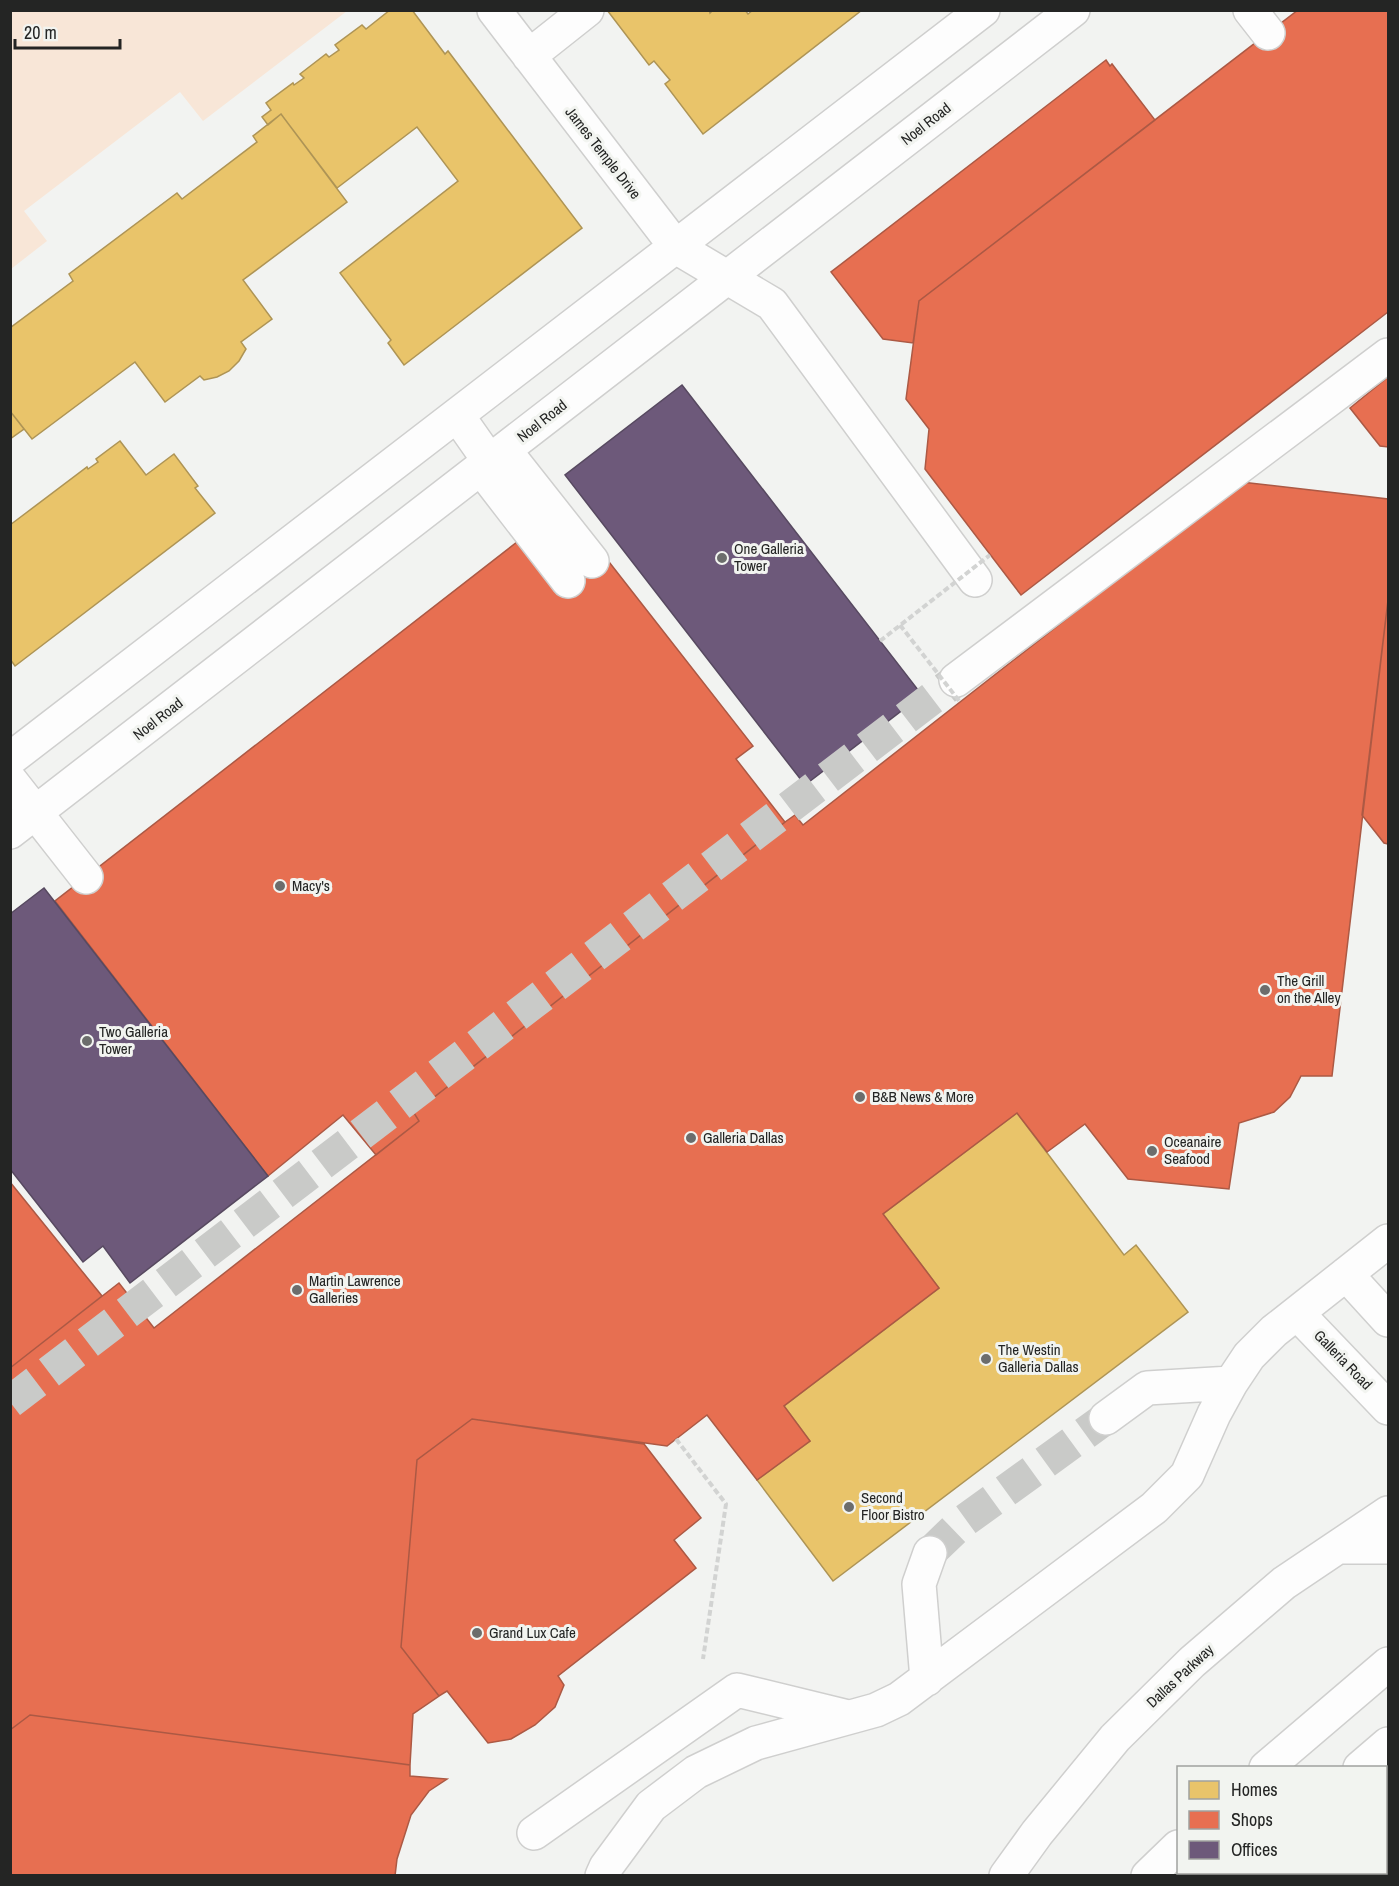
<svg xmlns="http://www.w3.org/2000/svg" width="1399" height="1886" viewBox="0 0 1399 1886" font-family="'Archivo Narrow',sans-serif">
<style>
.green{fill:#f8e6d7}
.homes{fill:#e9c46a;stroke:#ae9455;stroke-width:1.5}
.shops{fill:#e76f51;stroke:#ac5944;stroke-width:1.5}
.offices{fill:#6d597a;stroke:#574960;stroke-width:1.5}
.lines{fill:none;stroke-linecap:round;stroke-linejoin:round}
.minor-tunnel{stroke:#c9cac8;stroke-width:33;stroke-dasharray:33 16;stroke-linecap:butt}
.minor-casing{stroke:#cfcfce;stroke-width:36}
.major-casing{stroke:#cfcfce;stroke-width:36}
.highway-casing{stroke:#cfcfce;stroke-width:36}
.path{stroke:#d2d3d2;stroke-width:4;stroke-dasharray:6 3;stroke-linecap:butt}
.minor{stroke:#fdfdfd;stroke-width:33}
.major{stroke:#fdfdfd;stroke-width:33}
.highway{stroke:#fdfdfd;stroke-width:33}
.path-bridge{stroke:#d2d3d2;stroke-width:4;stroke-dasharray:6 3;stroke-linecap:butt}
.poi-dot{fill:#6c6d6c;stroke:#f2f4f0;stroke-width:2}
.labels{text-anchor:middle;stroke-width:6;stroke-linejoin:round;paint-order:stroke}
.street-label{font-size:15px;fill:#242524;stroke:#f2f4f0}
.poi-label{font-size:15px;fill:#242524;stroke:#f2f4f0;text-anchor:start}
</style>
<rect width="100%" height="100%" fill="#f2f3f1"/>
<!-- green -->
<path class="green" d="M11,10H347V11L203,121L180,92L24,211L47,241L11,269Z"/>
<!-- homes -->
<path class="homes" d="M390,10H412L445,54L448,51L582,228L404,365L388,343L391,340L340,273L458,181L417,127L337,188L281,114L268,125L262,117L271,110L266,103L293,83L294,85L304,78L300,74L326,54L329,57L339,50L335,45L362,25L366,29Z
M607,10H709L710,13L713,10H745L748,14L753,10H862L703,134L665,84L670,80L654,61L649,65Z
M281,114L347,202L243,280L272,319L241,342L246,349L239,361L229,371L217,377L204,380L200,376L165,402L135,362L32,439L10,411V328L73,281L69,274L177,193L182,199L257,142L253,136Z
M10,411L24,429L10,439Z
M120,441L146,475L174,454L198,486L195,488L215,513L15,666L10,659V525L87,467L88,469L98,462L96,459Z
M1017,1113L1124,1255L1136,1245L1188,1312L833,1581L757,1480L810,1441L784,1406L939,1288L883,1214Z"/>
<!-- shops -->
<path class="shops" d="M1298,10H1388V312L1021,595L925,469L929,429L906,399L919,301Z
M1106,60L1110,66L1112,64L1155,120L919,301L913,343L883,339L831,272Z
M1388,377V447L1380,446L1350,408Z
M1241,482L1388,499V600L1332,1076H1301L1290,1097L1274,1112L1239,1123L1229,1189L1128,1179L1085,1124L1047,1152L1017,1113L883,1214L939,1288L784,1406L810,1441L757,1480L707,1415L667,1446L472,1419L417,1460L401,1647L439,1696L413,1714L410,1765L30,1715L10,1730V1368L119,1283L154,1328L419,1121L414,1113L785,822L795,815L803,825Z
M526,535L602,553L753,746L736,759L785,822L414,1113L419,1121L376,1155L343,1115L268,1176L55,901Z
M1388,600V844L1384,843L1362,815Z
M10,1182L102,1296L10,1368Z
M472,1419L644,1444L701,1518L674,1540L696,1568L558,1676L564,1685L555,1707L535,1725L511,1739L488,1743L447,1691L439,1696L401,1647L417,1460Z
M30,1715L410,1765V1776L447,1779L429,1791L411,1815L397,1859L395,1876H10V1730Z"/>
<!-- offices -->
<path class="offices" d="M682,385L922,695L805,785L565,475Z
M44,888L268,1176L130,1283L103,1246L83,1262L10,1169V914Z"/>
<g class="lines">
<!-- minor-tunnel -->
<path class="minor-tunnel" d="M10,1402L956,680
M930,1553L960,1524L1106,1418"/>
<!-- minor casing -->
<g class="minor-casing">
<path id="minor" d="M494,10L676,247L772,304L975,580
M1250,10L1268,33
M529,56L587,10
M457,415L490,462V480L568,581
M490,462L513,461L592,561
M956,680L1388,355
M10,759L983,10
M10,780L86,877
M10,832L1073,10
M1346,1274L1388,1320
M1297,1313L1388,1408
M1106,1418L1147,1388L1231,1383
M927,1679L919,1584L930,1553
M534,1833L737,1690L844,1716
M602,1876L606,1867L651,1806L696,1772L756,1743L876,1710L899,1699L1154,1508L1187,1475L1214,1414L1231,1383L1249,1356L1274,1331L1388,1241
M1387,1876L1388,1873"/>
</g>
<!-- major casing -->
<g class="major-casing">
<path id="major" d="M1338,1547H1388
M1006,1876L1037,1833L1115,1738L1192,1662L1284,1583L1388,1513"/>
</g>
<!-- highway casing -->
<g class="highway-casing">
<path id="highway" d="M1266,1768L1388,1664
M1360,1768L1388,1744
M1148,1876L1178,1847
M1235,1876L1238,1872"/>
</g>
<!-- path -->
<path class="path" d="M676,1439L726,1504L703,1659"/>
<!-- minor -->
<use href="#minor" class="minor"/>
<!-- major -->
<use href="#major" class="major"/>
<!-- highway -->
<use href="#highway" class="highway"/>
<!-- path-bridge -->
<path class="path-bridge" d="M900,625L960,702
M880,641L990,555"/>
</g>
<!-- markers -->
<g class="poi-dot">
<circle cx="722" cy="558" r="6"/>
<circle cx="280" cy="886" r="6"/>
<circle cx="1265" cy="990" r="6"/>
<circle cx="87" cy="1041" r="6"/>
<circle cx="860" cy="1097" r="6"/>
<circle cx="691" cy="1138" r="6"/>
<circle cx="1152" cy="1151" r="6"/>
<circle cx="297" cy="1290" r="6"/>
<circle cx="986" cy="1359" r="6"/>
<circle cx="849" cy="1507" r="6"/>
<circle cx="477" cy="1633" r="6"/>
</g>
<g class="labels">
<!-- street labels -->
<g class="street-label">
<text transform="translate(926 124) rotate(-38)" y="5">Noel Road</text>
<text transform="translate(603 153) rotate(52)" y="5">James Temple Drive</text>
<text transform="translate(542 421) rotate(-38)" y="5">Noel Road</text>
<text transform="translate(158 719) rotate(-38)" y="5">Noel Road</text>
<text transform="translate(1343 1360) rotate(46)" y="5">Galleria Road</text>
<text transform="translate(1180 1676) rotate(-43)" y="5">Dallas Parkway</text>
</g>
<!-- poi labels -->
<g class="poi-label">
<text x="734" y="554">One Galleria<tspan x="734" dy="17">Tower</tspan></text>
<text x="292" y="891">Macy's</text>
<text x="1277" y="986">The Grill<tspan x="1277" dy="17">on the Alley</tspan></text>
<text x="99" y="1037">Two Galleria<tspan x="99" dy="17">Tower</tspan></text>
<text x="872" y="1102">B&amp;B News &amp; More</text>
<text x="703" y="1143">Galleria Dallas</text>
<text x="1164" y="1147">Oceanaire<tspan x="1164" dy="17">Seafood</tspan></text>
<text x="309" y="1286">Martin Lawrence<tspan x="309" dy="17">Galleries</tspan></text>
<text x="998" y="1355">The Westin<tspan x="998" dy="17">Galleria Dallas</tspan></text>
<text x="861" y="1503">Second<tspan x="861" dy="17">Floor Bistro</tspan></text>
<text x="489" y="1638">Grand Lux Cafe</text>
</g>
</g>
<!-- border -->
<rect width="1399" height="1886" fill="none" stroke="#242524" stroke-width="24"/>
<!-- legend -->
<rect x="1177" y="1766" width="210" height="108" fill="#f2f4f0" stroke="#a0a19e" stroke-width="1.5"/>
<rect x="1189" y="1781" width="30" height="18" fill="#e9c46a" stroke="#a0a19e" stroke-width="1.5"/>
<text x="1231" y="1796" font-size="18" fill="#242524">Homes</text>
<rect x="1189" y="1811" width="30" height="18" fill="#e76f51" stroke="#a0a19e" stroke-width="1.5"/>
<text x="1231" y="1826" font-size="18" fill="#242524">Shops</text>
<rect x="1189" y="1841" width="30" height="18" fill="#6d597a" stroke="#a0a19e" stroke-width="1.5"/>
<text x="1231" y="1856" font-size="18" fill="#242524">Offices</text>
<!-- scale -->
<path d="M15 39v9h105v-9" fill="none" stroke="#242524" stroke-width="3"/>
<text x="24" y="39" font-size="18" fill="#242524" stroke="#f2f4f0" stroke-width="4.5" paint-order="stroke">20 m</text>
</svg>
